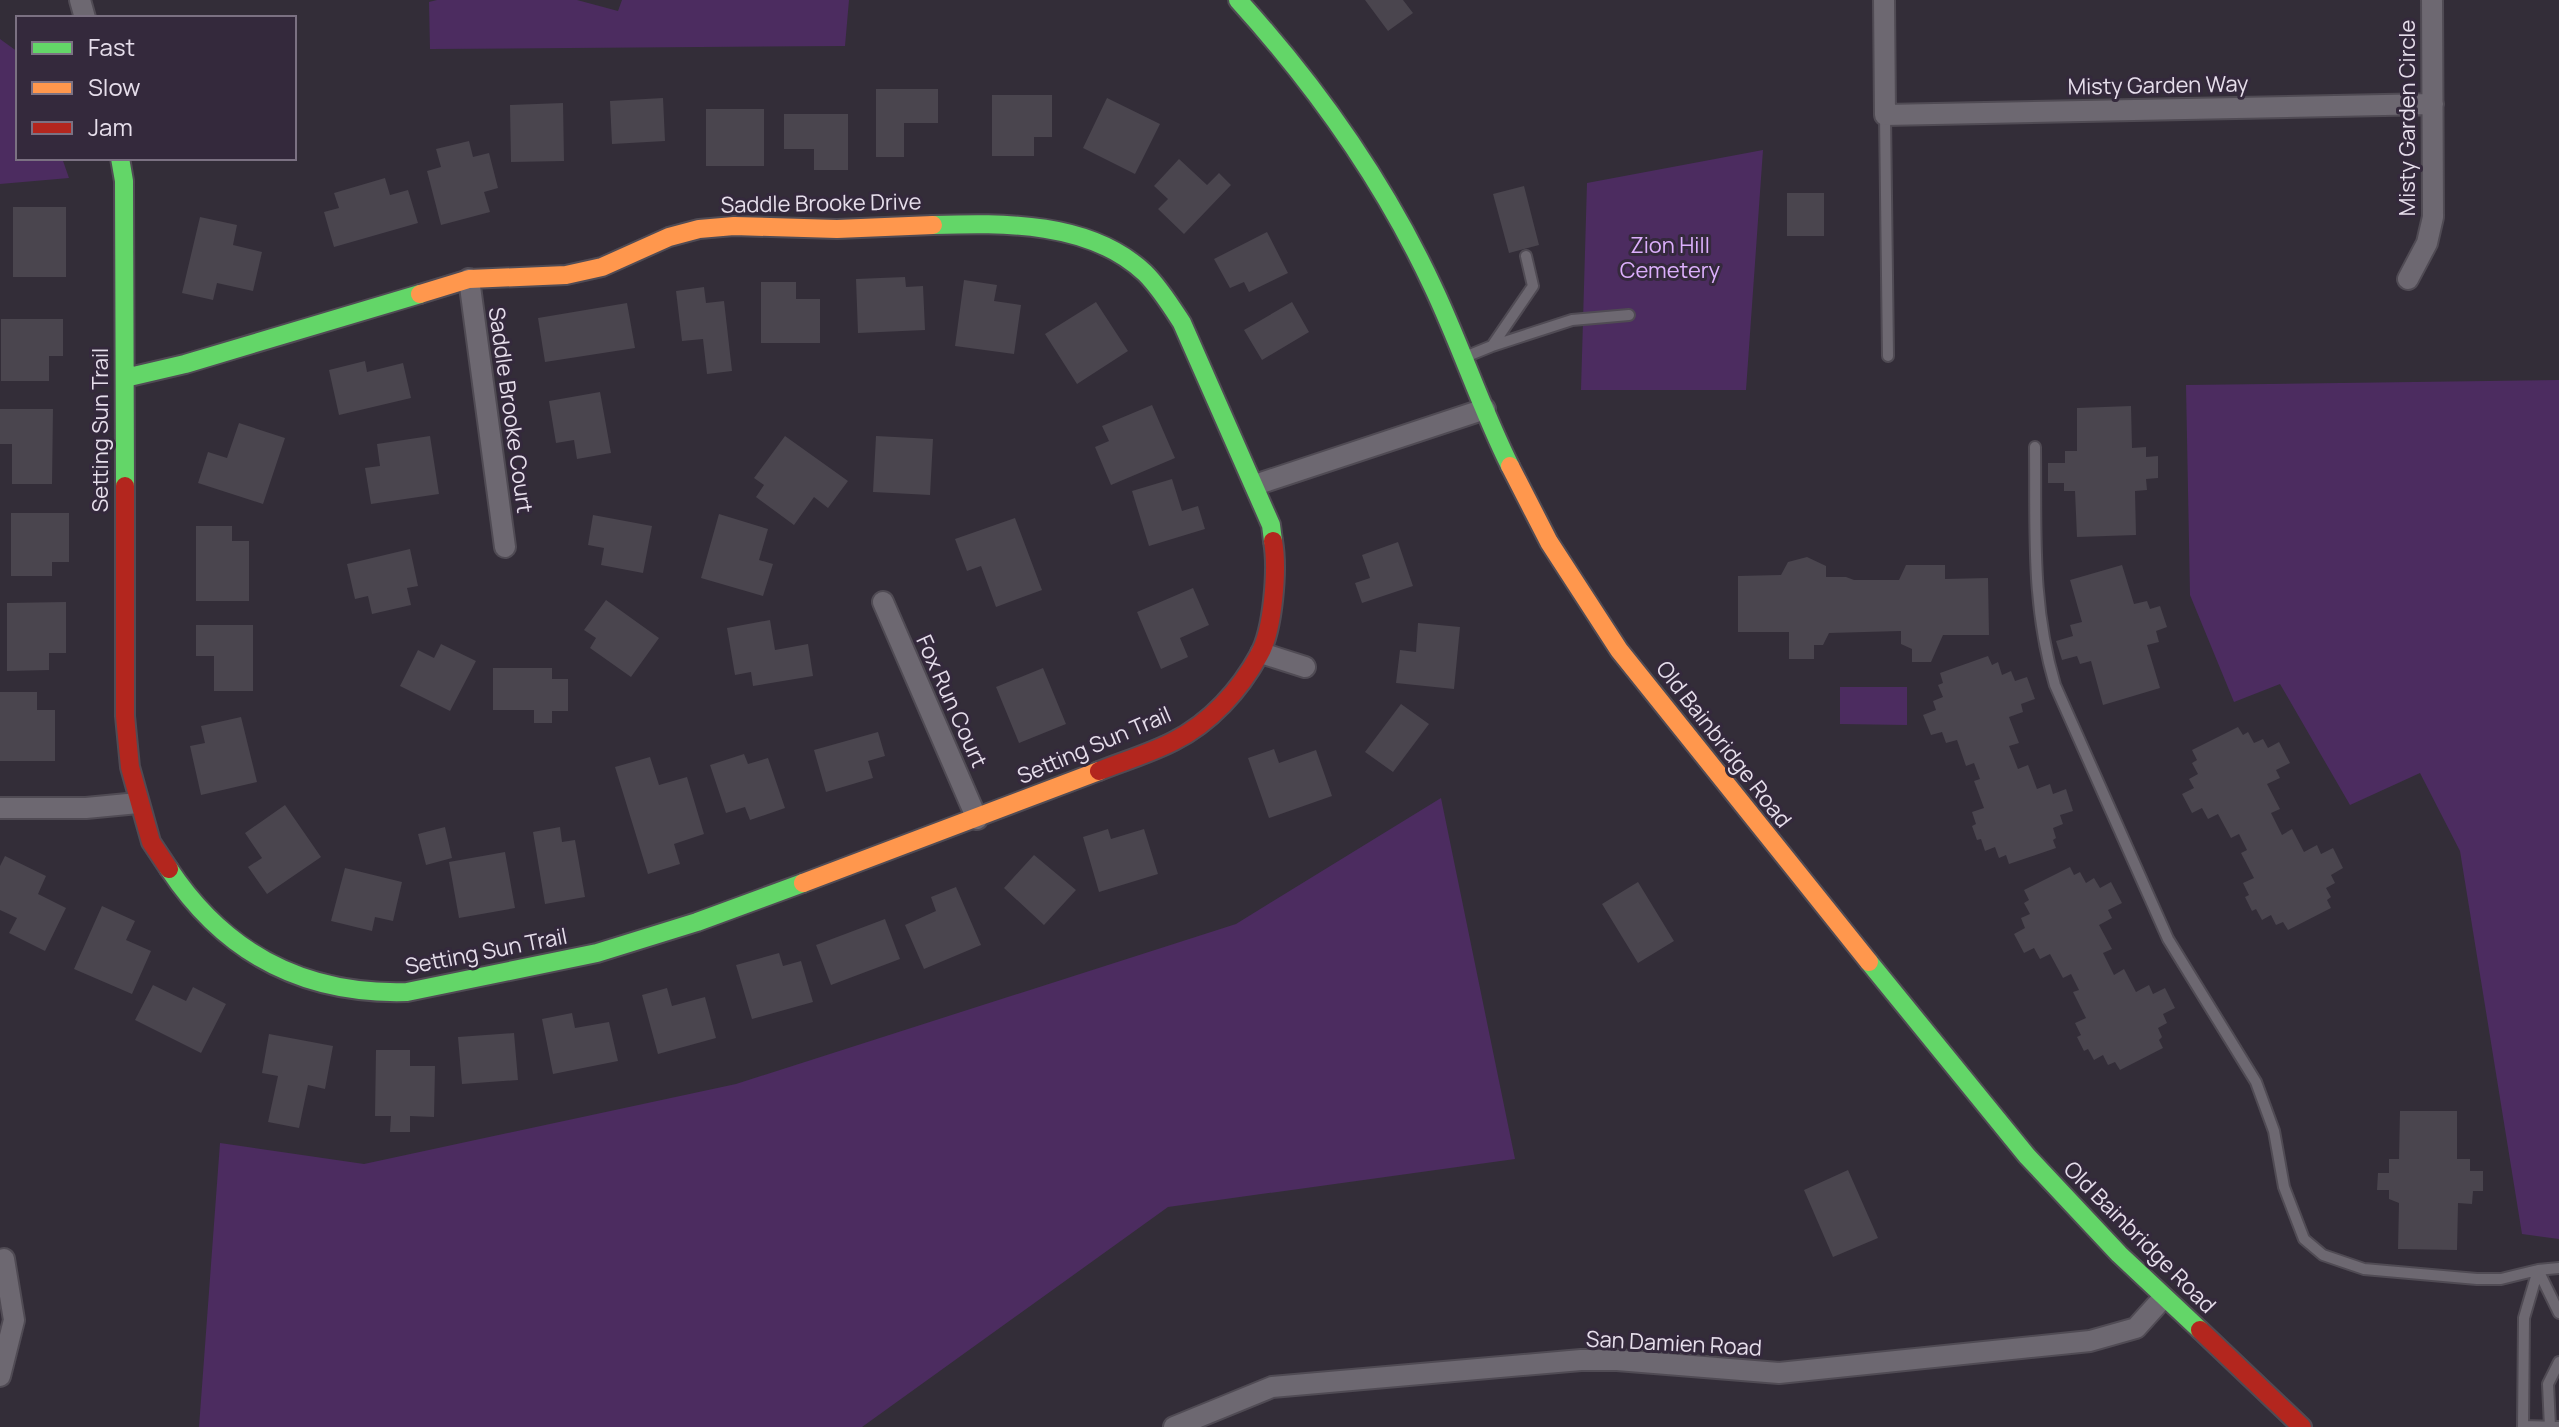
<svg xmlns="http://www.w3.org/2000/svg" width="2559" height="1427" viewBox="0 0 2559 1427" font-family="Manrope,sans-serif">
<style>
.green{fill:#4c2c60}
.building{fill:#4a454e}
.lines{fill:none;stroke-linecap:round;stroke-linejoin:round}
.lane-casing{stroke:#504b54;stroke-width:14}
.street-casing{stroke:#504b54;stroke-width:24}
.fast-casing{stroke:#504b54;stroke-width:22}
.slow-casing{stroke:#504b54;stroke-width:22}
.jam-casing{stroke:#504b54;stroke-width:22}
.lane{stroke:#6d6871;stroke-width:10}
.street{stroke:#6d6871;stroke-width:20}
.fast{stroke:#63d668;stroke-width:18}
.slow{stroke:#ff974d;stroke-width:18}
.jam{stroke:#b3261e;stroke-width:18}
.labels{text-anchor:middle;stroke-width:6;stroke-linejoin:round;paint-order:stroke}
.street-label{font-size:22px;fill:#e6deeb;stroke:#34293c}
.park-label{font-size:22px;fill:#dcaffc;stroke:#34293c}
</style>
<rect width="100%" height="100%" fill="#332d38"/>
<!-- green -->
<path class="green" d="M437,0H577L618,11L622,0H849L845,46L430,49L429,2Z
M0,39L18,52V158H62L69,178L0,184Z
M1763,150L1746,390H1581L1587,183Z
M2559,380V1239L2522,1234L2460,851L2420,773L2350,805L2280,684L2234,702L2190,595L2186,385Z
M1840,687H1907V725L1840,724Z
M1441,798L1515,1159L1168,1207L862,1427H199L220,1143L364,1164L736,1084L1236,924Z"/>
<!-- building -->
<path class="building" d="M1365,0H1403L1413,13L1388,31Z
M876,89H938V123H904V157H876Z
M992,95H1052V137H1034V156H992Z
M663,98L665,141L612,144L610,101Z
M1107,98L1160,124L1135,174L1083,148Z
M563,103L564,161L511,162L510,105Z
M706,109H764V166H706Z
M784,114H848V170H814V149H784Z
M469,141L473,157L489,153L498,188L484,192L490,212L441,225L427,171L441,167L436,149Z
M1179,159L1207,185L1219,173L1231,185L1184,234L1158,209L1168,199L1154,186Z
M385,178L390,195L408,190L418,223L334,247L324,212L339,208L334,193Z
M1524,186L1539,245L1509,253L1493,194Z
M1787,193H1824V236H1787Z
M13,207H66V277H13Z
M200,217L237,225L233,245L262,252L253,291L217,283L213,300L182,293Z
M1267,232L1288,273L1249,292L1244,282L1230,288L1214,259Z
M905,277L906,287L923,286L925,330L858,333L856,279Z
M964,280L997,285L994,301L1021,305L1014,354L955,346Z
M761,282H796V299H820V343H761Z
M704,287L706,303L724,301L732,371L707,374L703,339L682,341L676,291Z
M1096,302L1128,351L1077,384L1045,334Z
M1292,302L1309,332L1262,360L1244,330Z
M627,303L635,348L545,362L538,318Z
M1,319H63V356H49V381H1Z
M365,361L367,372L403,363L411,398L339,415L329,370Z
M600,392L611,453L577,459L574,440L556,443L549,401Z
M1152,405L1175,458L1111,485L1095,447L1109,441L1102,426Z
M2131,406L2132,448L2146,447V457L2158,456V478L2146,479L2147,490L2135,491L2136,535L2077,537L2075,491H2064V483H2048V463H2065V451H2077V408Z
M0,409H53L52,484H12V444H0Z
M239,423L285,438L263,504L198,483L208,452L227,458Z
M430,436L439,494L371,504L365,468L380,466L377,444Z
M785,436L848,481L828,508L814,497L794,525L756,497L764,485L754,478Z
M876,436L933,439L930,495L873,492Z
M1172,479L1182,511L1198,506L1205,529L1149,546L1132,491Z
M11,513H69V562H52V576H11Z
M719,514L768,529L759,560L773,564L763,596L701,578Z
M593,515L652,526L643,573L601,565L604,548L588,545Z
M1015,518L1042,590L996,607L981,566L967,571L955,539Z
M196,526H232V541H249V601H196Z
M1398,542L1413,586L1362,603L1355,583L1370,578L1362,555Z
M410,549L418,586L407,588L411,605L372,614L368,596L355,599L347,564Z
M1807,557L1826,566V577H1846L1854,580H1899L1906,565H1945V579L1988,578L1989,635H1943L1931,662H1912V649L1901,644V631L1829,633L1823,645H1814V659H1789V632H1738V576L1781,575L1788,562Z
M2122,565L2134,604L2147,601L2150,609L2160,606L2167,627L2156,631L2159,642L2147,645L2160,688L2103,705L2091,661L2080,664L2077,656L2062,660L2056,641L2073,636L2070,625L2082,622L2070,580Z
M1193,588L1209,625L1180,638L1188,657L1161,669L1137,612Z
M606,600L659,638L631,677L590,648L596,638L584,630Z
M66,602V653H49V670L7,671V603Z
M770,620L775,650L808,644L813,676L753,686L751,672L735,675L727,628Z
M1418,623L1460,627L1454,689L1396,683L1400,650L1416,652Z
M196,625H253V691H214V656H196Z
M441,644L476,661L450,711L400,686L418,650L434,658Z
M1988,656L1992,665L1998,662L2002,675L2011,671L2015,681L2027,677L2035,699L2021,704L2023,712L2009,717L2019,743L2009,746L2018,769L2028,765L2037,789L2050,784L2053,794L2066,789L2073,811L2060,815L2063,824L2053,828L2056,838L2053,840L2056,848L2009,864L2006,855L1999,858L1995,847L1985,851L1981,839L1977,840L1972,826L1976,824L1972,812L1984,808L1974,781L1980,779L1974,763L1966,766L1957,740L1946,743L1942,732L1931,735L1923,715L1936,710L1933,701L1943,697L1938,685L1943,683L1940,673Z
M493,668H552V679H568V711H552V723H534V710H493Z
M1043,668L1066,724L1019,743L996,687Z
M0,692H37V710H55V761H0Z
M1401,704L1429,724L1393,772L1365,752Z
M241,717L257,782L201,795L190,746L205,743L201,726Z
M2238,727L2243,735L2248,732L2254,743L2263,739L2268,748L2279,742L2290,763L2276,770L2280,778L2267,784L2280,809L2271,813L2282,835L2292,829L2304,852L2317,845L2321,854L2333,848L2343,868L2331,875L2335,883L2326,888L2331,897L2327,900L2331,908L2288,930L2283,922L2276,925L2271,915L2262,920L2256,909L2252,911L2245,897L2249,895L2243,883L2254,878L2241,853L2247,850L2239,834L2231,838L2218,814L2208,819L2202,808L2192,813L2182,794L2194,788L2189,779L2198,774L2192,763L2197,760L2192,750Z
M878,732L885,756L868,761L873,778L826,792L814,750Z
M1274,749L1279,763L1316,750L1332,796L1269,818L1248,758Z
M744,754L748,764L768,758L785,808L750,820L745,807L726,813L710,765Z
M650,757L659,785L687,777L704,834L674,844L680,864L648,874L615,767Z
M285,805L321,857L267,894L248,867L262,858L245,833Z
M445,827L452,858L426,865L418,834Z
M560,827L562,842L575,840L585,897L545,904L533,832Z
M1108,829L1111,839L1144,829L1158,874L1099,892L1083,837Z
M505,852L515,908L459,918L449,862Z
M1034,855L1076,890L1044,925L1004,888Z
M5,856L46,876L38,894L66,908L45,951L9,933L17,918L0,910V866Z
M2070,867L2074,875L2080,872L2086,883L2094,878L2100,888L2111,882L2122,903L2108,910L2112,918L2099,925L2112,949L2103,953L2114,975L2124,969L2136,992L2149,985L2153,994L2165,988L2175,1008L2163,1014L2167,1023L2158,1028L2162,1037L2159,1040L2163,1048L2120,1070L2115,1062L2108,1065L2103,1055L2094,1060L2088,1049L2084,1051L2077,1037L2081,1035L2075,1023L2086,1018L2073,992L2079,990L2071,974L2063,978L2050,954L2040,959L2034,948L2024,953L2014,934L2025,928L2021,918L2030,914L2024,903L2029,900L2024,890Z
M345,868L402,882L393,921L375,917L372,931L331,921Z
M1638,882L1674,941L1638,963L1602,904Z
M956,887L981,945L924,969L905,925L936,911L931,897Z
M102,906L135,921L126,940L151,951L132,994L74,969Z
M885,919L900,959L831,985L816,945Z
M779,953L783,966L801,961L813,1002L752,1019L736,965Z
M153,985L186,1001L193,987L226,1004L201,1053L135,1020Z
M667,988L672,1006L705,997L716,1038L658,1054L642,995Z
M572,1013L575,1028L609,1022L618,1061L553,1074L542,1019Z
M514,1033L518,1080L462,1084L458,1037Z
M269,1034L333,1046L325,1089L308,1085L299,1128L268,1122L278,1076L262,1073Z
M376,1050H410V1066H435L434,1117L410,1116V1132H390L391,1116H375Z
M2400,1111H2457V1159H2470V1171H2483V1191H2473L2472,1204L2458,1203L2457,1250L2398,1249L2399,1203L2389,1199V1190H2377L2378,1173H2389V1159H2399Z
M1848,1170L1878,1238L1833,1257L1804,1190Z"/>
<g class="lines">
<!-- lane casing -->
<g class="lane-casing">
<path id="lane" d="M1885,115L1888,356
M1492,346L1572,320L1629,315
M1465,357L1492,346L1533,286L1526,256
M2035,447C2036,530 2031,605 2055,685L2168,939L2256,1082L2274,1131L2284,1187L2304,1239L2323,1255L2364,1269L2477,1279H2501L2538,1270L2559,1268
M2538,1270L2559,1313
M2523,1426L2559,1427
M2523,1427L2524,1318L2538,1270
M2550,1427L2548,1384L2559,1362"/>
</g>
<!-- street casing -->
<g class="street-casing">
<path id="street" d="M80,0L85,18
M1884,0L1885,115L2433,104
M469,279L505,547
M2408,279L2427,243L2433,217L2432,0
M1255,485L1485,409
M883,602L977,819
M1261,653L1305,667
M0,808H86L138,803
M0,1376L14,1320L4,1259
M1174,1427L1272,1387L1581,1360H1617L1779,1373L2090,1341L2136,1328L2163,1298"/>
</g>
<!-- fast casing -->
<g class="fast-casing">
<path id="fast" d="M1238,0C1317,87 1383,180 1433,287C1461,346 1481,408 1510,466
M120,158L124,181L125,486
M933,225C1004,223 1090,221 1145,273C1160,288 1171,306 1182,323L1271,525L1273,541
M125,378L185,364L420,294
M169,869C226,955 305,995 407,992L597,953L697,922L803,883
M1869,962L2027,1156L2119,1254L2200,1330"/>
</g>
<!-- slow casing -->
<g class="slow-casing">
<path id="slow" d="M420,294L469,279L566,275L602,267L669,237L699,229L734,226L837,229L933,225
M1510,466L1549,542L1619,650L1869,962
M803,883L1099,771"/>
</g>
<!-- jam casing -->
<g class="jam-casing">
<path id="jam" d="M125,486V716L130,767L151,842L169,869
M1099,771C1124,761 1151,753 1174,741C1210,723 1240,690 1259,655C1273,631 1278,569 1273,541
M2200,1330L2302,1427"/>
</g>
<!-- lane -->
<use href="#lane" class="lane"/>
<!-- street -->
<use href="#street" class="street"/>
<!-- fast -->
<use href="#fast" class="fast"/>
<!-- slow -->
<use href="#slow" class="slow"/>
<!-- jam -->
<use href="#jam" class="jam"/>
</g>
<g class="labels">
<!-- street labels -->
<g class="street-label">
<text transform="translate(2158 85) rotate(-1)" y="8">Misty Garden Way</text>
<text transform="translate(2407 118) rotate(-90)" y="8">Misty Garden Circle</text>
<text transform="translate(821 203) rotate(-1)" y="8">Saddle Brooke Drive</text>
<text transform="translate(511 410) rotate(82)" y="8">Saddle Brooke Court</text>
<text transform="translate(100 430) rotate(-90)" y="8">Setting Sun Trail</text>
<text transform="translate(952 701) rotate(66)" y="8">Fox Run Court</text>
<text transform="translate(1724 744) rotate(52)" y="8">Old Bainbridge Road</text>
<text transform="translate(1094 745) rotate(-23)" y="8">Setting Sun Trail</text>
<text transform="translate(486 951) rotate(-11)" y="8">Setting Sun Trail</text>
<text transform="translate(2140 1237) rotate(45)" y="8">Old Bainbridge Road</text>
<text transform="translate(1674 1343) rotate(3)" y="8">San Damien Road</text>
</g>
<!-- park labels -->
<g class="park-label">
<text x="1670" y="253">Zion Hill<tspan x="1670" dy="25">Cemetery</tspan></text>
</g>
</g>
<!-- legend -->
<rect x="16" y="16" width="280" height="144" fill="#34293c" stroke="#7b7182" stroke-width="2"/>
<rect x="32" y="42" width="40" height="12" fill="#63d668" stroke="#7b7182" stroke-width="2"/>
<text x="88" y="56" font-size="24" fill="#e6deeb">Fast</text>
<rect x="32" y="82" width="40" height="12" fill="#ff974d" stroke="#7b7182" stroke-width="2"/>
<text x="88" y="96" font-size="24" fill="#e6deeb">Slow</text>
<rect x="32" y="122" width="40" height="12" fill="#b3261e" stroke="#7b7182" stroke-width="2"/>
<text x="88" y="136" font-size="24" fill="#e6deeb">Jam</text>
</svg>
